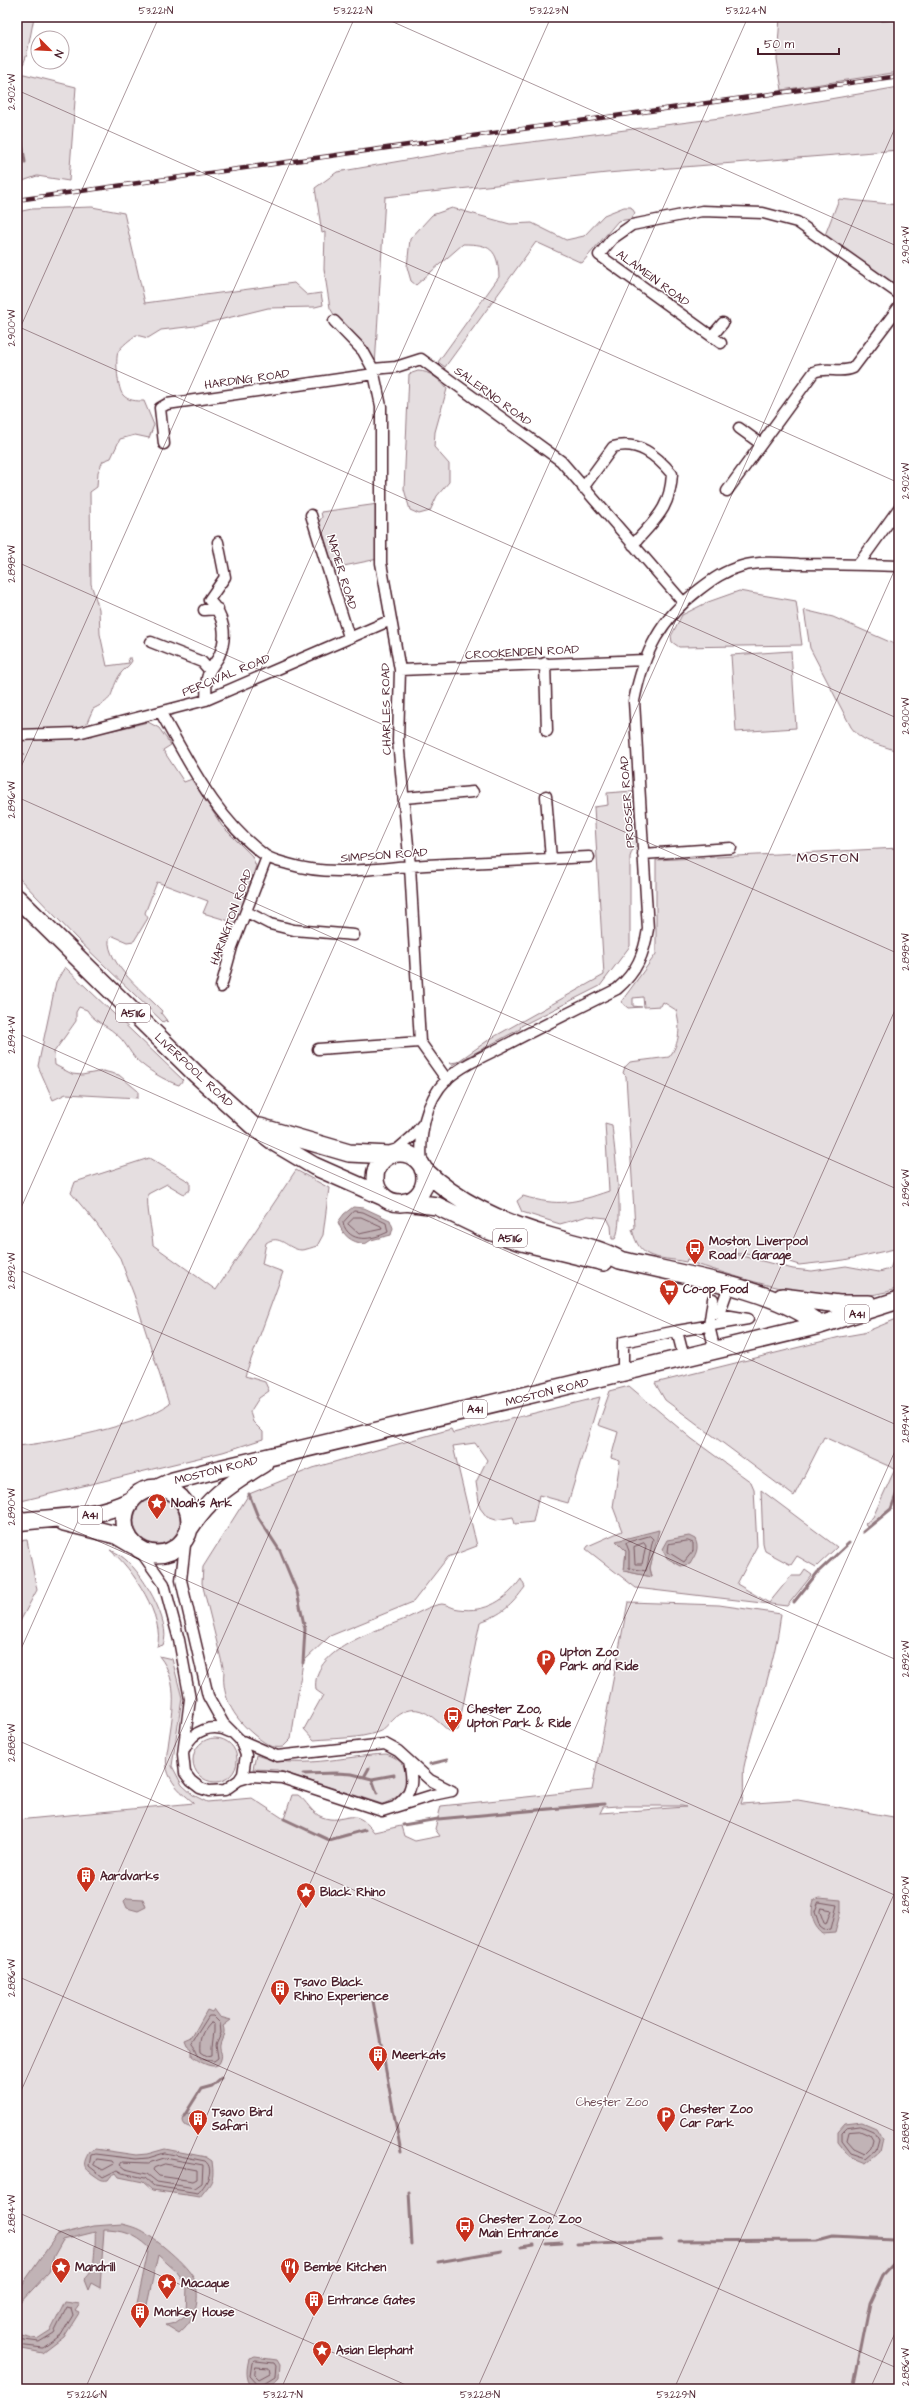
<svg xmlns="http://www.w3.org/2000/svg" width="916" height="2406" viewBox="0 0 916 2406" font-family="'Architects Daughter',sans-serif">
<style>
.green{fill:#e5dee0;stroke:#987e86;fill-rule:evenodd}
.water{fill:#c1b3b6;stroke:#91787e}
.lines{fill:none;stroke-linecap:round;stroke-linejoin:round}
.shore{stroke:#7a5a63;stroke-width:1}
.stream{stroke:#91787e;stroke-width:3}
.minor-casing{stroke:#4a1f2b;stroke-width:13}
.trunk-casing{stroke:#4a1f2b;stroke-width:20}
.minor{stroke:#fff;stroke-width:10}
.trunk{stroke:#fff;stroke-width:17}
.rail-casing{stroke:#4a1f2b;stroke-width:4.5}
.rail{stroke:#fff;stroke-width:3;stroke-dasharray:9;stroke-linecap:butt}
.ticks{fill:none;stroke:#4a1f2b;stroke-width:1;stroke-opacity:0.45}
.labels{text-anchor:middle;stroke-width:3;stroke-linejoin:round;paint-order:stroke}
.shield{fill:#fff;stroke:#80626b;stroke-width:1}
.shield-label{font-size:11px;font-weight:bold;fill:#4a1f2b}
.street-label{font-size:12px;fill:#4a1f2b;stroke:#fff}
.poi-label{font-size:12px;font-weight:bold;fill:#4a1f2b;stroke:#fff;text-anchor:start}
.park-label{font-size:12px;fill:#714f58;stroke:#fff}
.quarter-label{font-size:14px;letter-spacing:1px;fill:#4a1f2b;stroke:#fff}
.neatline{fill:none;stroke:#4a1f2b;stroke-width:1.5}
.ticks-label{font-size:10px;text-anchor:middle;fill:#4a1f2b}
</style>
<rect width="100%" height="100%" fill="#fff"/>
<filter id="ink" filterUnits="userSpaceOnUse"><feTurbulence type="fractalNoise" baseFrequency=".025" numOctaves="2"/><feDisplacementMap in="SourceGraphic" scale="8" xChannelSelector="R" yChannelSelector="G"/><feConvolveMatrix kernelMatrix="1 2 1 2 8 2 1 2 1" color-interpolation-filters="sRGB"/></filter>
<g filter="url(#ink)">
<!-- green -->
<path class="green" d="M17,17H34L27,54L20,73L76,87L69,181L37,176L17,183Z
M780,17H896L899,19V72L782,90L777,59Z
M899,87V150L607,173L385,197L375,367L359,338L342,328L330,308L324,269L325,232L322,233L315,188L337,172L452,152L720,118Z
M839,199L899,205L897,282L899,289L825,235Z
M92,207L124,213L145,303L294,283L307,295L321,293L323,305L315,307L268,308L195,326L161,330L148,338L136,335C131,339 121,346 118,352C115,360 118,390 123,395C128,401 137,401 144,401L154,425L149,438L135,435L120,439L111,458L103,461L98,472L97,487L90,492L91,584L99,609L100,634L107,666L129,663L128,658H131L132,661C129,667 122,670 119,676C108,696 117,697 93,709L85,727L52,732L20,731V729L17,728V212L32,209Z
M624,207H631L635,213L631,219L618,221L582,263L536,242L445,367L438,362L499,277C498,249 490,244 463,244L416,285L411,281L407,267L410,239L432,215L452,208L510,224L532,223L566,240L584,236L604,215Z
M418,371C430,371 440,380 447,389L435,432L434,447L449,464V482L437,496L430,511L419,514L410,510L404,489L409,374Z
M378,504V559L334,568L319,522L322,517L321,512Z
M739,591L796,601L802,645L679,647L672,642L671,636L682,615L708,602Z
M804,610L833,617L899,646V752C881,744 863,744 851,727L810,648Z
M791,651L796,728L736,732L731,655Z
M148,722L159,728L171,745L163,750L184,782L192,779L222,826L252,856L256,866L236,923L203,913L208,901L157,882L145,913L148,918L134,941L127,942L113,936L109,939C106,963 146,994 162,1011L161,1013L168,1022L166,1020L163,1022L76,938L17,876V761L25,754L18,752L17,755V740C65,739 102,734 148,722Z
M632,791L634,794L637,846L632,851L630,857V946L600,986L521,1026L520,1029L452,1065L450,1063L457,1062L490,1039L604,975L594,807L608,805L607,793Z
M899,848V1248L844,1260L799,1265L770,1256L731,1253L793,1269L812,1271L846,1266L879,1272L890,1269L893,1261L899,1259V1288C839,1311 752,1282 693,1263L694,1261L687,1259L686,1262C657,1256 640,1262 632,1229L635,1228L626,1076L623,1073L625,1067L630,1062L669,1057C680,1044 681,1026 676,1010L663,1002L661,1006L644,1007L643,997L633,998V1006L642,1007L628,1008L621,1002L656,954V860Z
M65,967L183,1080L179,1085C165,1081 146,1069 136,1059C129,1051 125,1041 115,1033C106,1025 93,1021 87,1010L79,1007L76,1012V1021L54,1052L55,1065L72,1074L82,1075L103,1071L119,1075L138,1091V1098L66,1094L53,1100L38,1066L56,982Z
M605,1123L612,1125C614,1147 625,1223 615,1239H612L611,1226L607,1218L588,1216L560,1224L522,1212L517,1201L523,1196C559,1207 574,1203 609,1191Z
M149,1158L190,1182V1190L184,1194L167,1184L148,1194C146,1208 152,1229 153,1245L216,1290L296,1170L329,1188L323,1235L317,1246C313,1247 306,1250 301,1250C287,1249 280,1233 266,1243L262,1264L283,1272L245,1376L265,1382L269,1391L259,1398L250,1412L253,1422L263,1432V1439L223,1452L17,1502V1446C53,1443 142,1425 169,1404L134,1295L120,1258L96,1223L71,1193L75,1182Z
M899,1318V1487L891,1509L867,1527L865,1524L873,1517L895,1469L824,1437L794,1496L665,1400L655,1383L840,1337L863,1333Z
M629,1386L692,1439L751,1482L754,1489L757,1546L737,1584L769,1603L791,1576H801L805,1570L812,1575L787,1606L636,1588L586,1549L588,1546L622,1531L613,1507L620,1461L611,1458L618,1432L598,1425L610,1391ZM658,1530L650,1568L652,1577L624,1571L626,1551Z
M600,1397L568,1503L539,1495L533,1522L515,1524L513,1517L496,1520L487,1517L480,1508L476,1482L487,1460L475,1443L453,1446L477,1546L448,1557L413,1602L330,1636L303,1662L291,1739L283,1747C272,1749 267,1744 258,1738C236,1721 221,1699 224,1671L202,1583L203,1567L249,1494L313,1468L451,1429L453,1433Z
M761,1490L837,1547L816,1567L797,1556L791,1565L765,1551L763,1543Z
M134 1521a23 23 0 1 1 46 0a23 23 0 1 1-46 0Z
M27,1540L37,1590L17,1627V1541Z
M110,1550C114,1552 118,1553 121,1556C140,1568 173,1623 163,1645L157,1647C166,1619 132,1567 110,1550Z
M521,1579L525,1587C511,1606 503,1614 480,1622L458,1730L449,1731C431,1716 417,1699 394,1718C389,1722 385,1730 378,1732C359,1739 335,1738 314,1740L304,1729L323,1695L316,1690C310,1650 376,1631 405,1619C415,1615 430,1605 442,1604C447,1604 453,1609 459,1609C486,1613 506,1600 521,1579Z
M628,1602L719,1605L781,1614C775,1664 756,1713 745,1762C741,1776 746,1790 741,1804L798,1800L899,1818V2389H17V1820L194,1803C185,1795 176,1789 170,1777C165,1767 166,1757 168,1747C172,1715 181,1683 159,1656L172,1659L182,1698L172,1766L182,1785L193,1795L207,1802L252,1798L284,1819L292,1795H298C307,1801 311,1813 322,1817C345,1826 353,1803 374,1832L401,1826L404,1836L415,1841L440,1836L435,1829L441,1806L592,1790ZM618,1806H682L686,1807L600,1813L603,1807Z
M193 1760a22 22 0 1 1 44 0a22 22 0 1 1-44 0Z
M386,1754C417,1763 411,1796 382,1804L277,1770L253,1769L256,1755C298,1771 342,1756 386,1754Z"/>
<!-- water -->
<path class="water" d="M353,1207L364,1208L390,1220L393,1228L391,1235L371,1240L365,1244C351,1242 343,1236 338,1222L344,1214Z
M659,1530L650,1568L652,1577L624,1571L626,1551L616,1541Z
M689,1536L695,1539C700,1549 695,1555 690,1564L681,1566L667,1558L662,1549L667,1540Z
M127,1898L143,1899L146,1907L138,1911L127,1908L124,1901Z
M819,1898L841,1900V1910L835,1933L823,1934C812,1925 810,1913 814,1900Z
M214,2009L220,2017L231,2020L223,2026C226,2034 222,2036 220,2044C219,2049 223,2054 221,2059C218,2074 198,2061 192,2056V2049L187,2045L185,2040L192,2037L207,2010L212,2012Z
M183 2120a7 7 0 1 1 14 0a7 7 0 1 1-14 0Z
M862,2122L876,2128L882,2138L879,2152L866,2163L849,2156L838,2142V2132L845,2124Z
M95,2149L136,2155L147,2154L165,2149L206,2157L212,2161C215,2183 211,2182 200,2197L152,2190L143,2182L119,2177L116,2173L111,2176L108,2180C101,2181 100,2179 94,2175C83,2167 82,2165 89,2152Z
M122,2224C130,2226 138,2228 145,2233C158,2241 193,2269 196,2284C200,2305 194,2320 179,2333L166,2325L175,2323L186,2315L187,2286L177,2272L158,2255L145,2314L136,2308L149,2247C135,2234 123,2230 104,2230L100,2288L91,2283L88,2290L84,2280C87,2277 90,2274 92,2270C94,2267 96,2236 95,2232L63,2240L54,2256L49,2272L17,2306V2292L57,2235L93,2226Z
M65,2302L80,2304L75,2311L79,2313L64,2337L43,2353L17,2348V2334L37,2339L51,2330Z
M255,2357L277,2360L280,2365L279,2377C258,2398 241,2388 249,2359Z"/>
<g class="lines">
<!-- shore -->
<path class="shore" d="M354,1211L363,1212L386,1223L388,1232C372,1240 349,1244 343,1223Z
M355,1217H361L381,1226L382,1229L359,1234L348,1224Z
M650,1536L653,1539L646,1571L629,1568V1551L626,1543Z
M688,1541L693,1543V1551L684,1562L668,1552L669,1544Z
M644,1543L646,1546L642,1564H635L634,1547Z
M819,1902L837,1905L831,1929L824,1930L820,1927L815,1912Z
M821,1908L831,1910L826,1924L824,1923L820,1912Z
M209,2016H213L220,2023L221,2033L216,2044L218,2058L214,2061C193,2060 201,2054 192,2043Z
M211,2023L214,2024C215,2035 211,2043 212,2055L207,2056L201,2052C200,2040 202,2032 211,2023Z
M861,2126L873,2131L878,2139L875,2150L866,2158L851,2153L842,2141V2133L847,2128Z
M860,2131L869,2135L872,2140L870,2148L865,2153L854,2148L847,2140L849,2132Z
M165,2153L205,2161C216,2170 205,2186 198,2193L154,2186L145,2178L122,2173L117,2170L103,2177L89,2166L91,2155L95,2154L136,2159L148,2158Z
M165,2158L203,2165L202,2183L195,2188L157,2182L147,2174L125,2169L120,2165L122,2162L148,2163Z
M97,2159L112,2161L114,2164L103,2170L94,2165Z
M165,2164L197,2170V2179L193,2181L159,2176L153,2170L154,2168Z
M17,2339L39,2342L54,2333L67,2307L71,2308L73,2315L61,2335L43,2348L17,2345
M256,2361L274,2363L276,2366L275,2376L259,2386L250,2376L252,2363Z
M256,2367L269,2368L270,2373L259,2379L255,2375Z"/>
<!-- stream -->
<path class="stream" d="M882,20L899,19
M17,112L25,162
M249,1494L258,1517L280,1551L297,1592L305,1629L303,1663
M863,1532L891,1509L899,1487
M794,1602L818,1572L849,1543
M430,1764L447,1760
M303,1774L336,1773L352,1774L372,1779L394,1775
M364,1777L369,1768
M372,1779L377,1793
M284,1819L329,1840L365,1830
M403,1825L438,1819L604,1804
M373,2001L401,2152
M184,2116L201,2089L212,2086L221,2078
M409,2192L412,2245
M679,2241L818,2240L833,2236L893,2239
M546,2244L562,2243
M577,2244L661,2240
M521,2247L534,2245
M438,2262L501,2251
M853,2389L870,2303L883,2275L899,2258"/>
<!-- minor casing -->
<g class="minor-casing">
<path id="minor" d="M334,321L363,351L373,369L381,406V563L400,670L398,741L410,866L420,1042L447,1080
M712,336L723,323
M721,343L599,255L612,239L632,225L702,211L763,213L797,222L899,294
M373,369L396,367L421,359L561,461L682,601
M739,428L761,444
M164,444L160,408L167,404L374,374
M583,488L613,447C638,440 656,455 672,474C670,510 655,519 633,545
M727,491L814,372C827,366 840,374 853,368L899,307
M311,515L349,637
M858,565L899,508
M204,610L218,609
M151,642L202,662L210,671
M545,663L547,731
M400,670L645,660
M206,700C207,692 205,682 208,675C210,668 216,662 219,656C228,636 224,615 209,600L225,577L218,542
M161,713C190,764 217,821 266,856C272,860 281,862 288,864C334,878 379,867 426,865C480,862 535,860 589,857
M17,735L78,733L206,700L391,620
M546,796L551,859
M404,798L473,792
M643,854L731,848
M247,912L270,924L294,930L354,935
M221,987L232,947L267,857
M318,1049L420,1042
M392,1154L413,1136L423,1124
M422,1167C419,1137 424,1102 447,1079C463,1065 484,1056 502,1047C540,1027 579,1008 617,989C637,972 644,954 648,929L634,701C644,652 660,619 700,589C713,579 724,571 742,566C760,561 780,563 799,564C832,564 866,565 899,566
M713,1299L709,1326L715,1351
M677,1331L748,1319L719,1314L729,1286
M623,1373V1342L677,1331L684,1358
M139,1549L164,1584L179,1640L190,1699L183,1754L185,1773L191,1781L200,1788L209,1791L225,1790L239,1780L243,1774L246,1755L240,1740L223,1723L208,1696L181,1580L186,1536
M240,1740L277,1756L385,1744L398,1751L430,1780L452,1791
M185,1748C193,1730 213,1723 230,1732
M239,1780L252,1776L282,1778L382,1811L433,1795L452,1791
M397,1805C414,1792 413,1780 409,1761"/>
</g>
<!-- trunk casing -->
<g class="trunk-casing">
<path id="trunk" d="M17,898L196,1074L252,1125L277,1144L314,1166L384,1197
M260,1127L349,1153L390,1155
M375 1178a25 25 0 1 1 50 0a25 25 0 1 1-50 0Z
M423,1169C458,1203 501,1222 548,1236C573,1244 597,1247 620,1260C678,1274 775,1288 820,1325
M405,1202L437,1206L487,1230L518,1241L604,1262
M782,1297L839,1304H869
M160,1487L173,1481L215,1470L820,1325L899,1300
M124 1521a33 33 0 1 1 66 0a33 33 0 1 1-66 0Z
M17,1522C55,1517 94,1519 130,1501
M64,1522L116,1535L133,1545
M189,1529C211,1495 231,1484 264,1463"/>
</g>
<!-- minor -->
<use href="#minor" class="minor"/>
<!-- trunk -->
<use href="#trunk" class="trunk"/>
<!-- rail casing -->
<g class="rail-casing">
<path id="rail" d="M17,200L899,76"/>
</g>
<!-- rail -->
<use href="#rail" class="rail"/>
</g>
</g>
<!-- ticks -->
<path class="ticks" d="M382,17L899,247M17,90L899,483M17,326L899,719M17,335L159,17M17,562L899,954M17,776L355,17M17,797L899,1190M17,1033L899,1426M17,1217L551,17M17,1269L899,1661M17,1505L899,1897M17,1658L748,17M17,1740L899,2133M17,1976L899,2369M17,2100L899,119M17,2212L415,2389M85,2389L899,560M281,2389L899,1001M477,2389L899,1442M674,2389L899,1883M870,2389L899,2324"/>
<!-- icons -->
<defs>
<g id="bus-pin" transform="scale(1)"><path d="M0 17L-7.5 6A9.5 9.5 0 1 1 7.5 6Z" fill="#c8321e" stroke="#fff"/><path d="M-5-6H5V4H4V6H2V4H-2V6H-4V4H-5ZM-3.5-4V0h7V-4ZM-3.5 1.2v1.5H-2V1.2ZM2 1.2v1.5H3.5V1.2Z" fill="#fff"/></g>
<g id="supermarket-pin" transform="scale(1)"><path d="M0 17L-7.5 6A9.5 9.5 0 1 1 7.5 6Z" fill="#c8321e" stroke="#fff"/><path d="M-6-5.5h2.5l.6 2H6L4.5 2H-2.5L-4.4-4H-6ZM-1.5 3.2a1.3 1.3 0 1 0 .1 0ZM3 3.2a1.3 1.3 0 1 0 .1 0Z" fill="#fff"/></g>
<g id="sight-pin" transform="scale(1)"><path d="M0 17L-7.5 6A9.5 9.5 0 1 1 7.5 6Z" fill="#c8321e" stroke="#fff"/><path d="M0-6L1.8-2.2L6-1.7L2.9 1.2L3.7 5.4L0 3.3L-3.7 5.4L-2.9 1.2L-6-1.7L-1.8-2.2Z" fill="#fff"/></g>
<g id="parking-pin" transform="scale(1)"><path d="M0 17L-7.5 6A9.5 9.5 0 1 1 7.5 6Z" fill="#c8321e" stroke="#fff"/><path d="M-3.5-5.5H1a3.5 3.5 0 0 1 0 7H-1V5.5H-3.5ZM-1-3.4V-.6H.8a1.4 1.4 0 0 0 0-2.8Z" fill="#fff"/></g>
<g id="building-pin" transform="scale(1)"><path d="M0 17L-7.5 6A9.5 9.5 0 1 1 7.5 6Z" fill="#c8321e" stroke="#fff"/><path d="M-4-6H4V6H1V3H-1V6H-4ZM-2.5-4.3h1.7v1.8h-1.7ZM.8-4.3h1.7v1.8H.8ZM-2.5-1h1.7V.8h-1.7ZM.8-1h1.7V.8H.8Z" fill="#fff"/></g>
<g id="restaurant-pin" transform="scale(1)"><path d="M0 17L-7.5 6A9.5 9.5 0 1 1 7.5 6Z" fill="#c8321e" stroke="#fff"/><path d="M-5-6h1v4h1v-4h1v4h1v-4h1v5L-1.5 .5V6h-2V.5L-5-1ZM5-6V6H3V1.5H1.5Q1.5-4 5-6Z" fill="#fff"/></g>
</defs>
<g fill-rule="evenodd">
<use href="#bus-pin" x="695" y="1248"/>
<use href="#supermarket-pin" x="669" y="1289"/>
<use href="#sight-pin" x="157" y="1503"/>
<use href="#parking-pin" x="546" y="1659"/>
<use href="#bus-pin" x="453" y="1716"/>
<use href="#building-pin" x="86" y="1876"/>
<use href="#sight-pin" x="306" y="1892"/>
<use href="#building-pin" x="280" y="1989"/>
<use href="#building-pin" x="378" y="2055"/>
<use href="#parking-pin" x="666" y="2116"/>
<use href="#building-pin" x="198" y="2119"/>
<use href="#bus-pin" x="465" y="2226"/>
<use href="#sight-pin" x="61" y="2267"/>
<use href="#restaurant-pin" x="290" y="2267"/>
<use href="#sight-pin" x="167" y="2283"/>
<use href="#building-pin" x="314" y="2300"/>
<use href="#building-pin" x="140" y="2312"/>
<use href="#sight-pin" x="322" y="2350"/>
</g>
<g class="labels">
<!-- shield labels -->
<g class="shield">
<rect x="116" y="1004" width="34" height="18" rx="3"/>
<rect x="493" y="1229" width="34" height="18" rx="3"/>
<rect x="845" y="1305" width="24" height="18" rx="3"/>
<rect x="463" y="1400" width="24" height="18" rx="3"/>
<rect x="78" y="1506" width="24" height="18" rx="3"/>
</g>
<g class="shield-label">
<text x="133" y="1017">A5116</text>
<text x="510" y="1242">A5116</text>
<text x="857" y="1318">A41</text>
<text x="475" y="1413">A41</text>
<text x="90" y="1519">A41</text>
</g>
<!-- street labels -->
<g class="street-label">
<text transform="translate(653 278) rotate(36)" y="4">ALAMEIN ROAD</text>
<text transform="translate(247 379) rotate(-8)" y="4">HARDING ROAD</text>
<text transform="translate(493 396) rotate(36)" y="4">SALERNO ROAD</text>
<text transform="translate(342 572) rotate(73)" y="4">NAPIER ROAD</text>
<text transform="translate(522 652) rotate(-3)" y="4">CROOKENDEN ROAD</text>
<text transform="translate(226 675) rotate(-22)" y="4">PERCIVAL ROAD</text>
<text transform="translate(386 709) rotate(-91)" y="4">CHARLES ROAD</text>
<text transform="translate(627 802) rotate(-94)" y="4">PROSSER ROAD</text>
<text transform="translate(384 855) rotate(-4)" y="4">SIMPSON ROAD</text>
<text transform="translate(231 917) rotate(-70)" y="4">HARINGTON ROAD</text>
<text transform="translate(194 1070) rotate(43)" y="4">LIVERPOOL ROAD</text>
<text transform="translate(547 1392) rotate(-14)" y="4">MOSTON ROAD</text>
<text transform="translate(216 1470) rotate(-14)" y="4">MOSTON ROAD</text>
</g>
<!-- poi labels -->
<g class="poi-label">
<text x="709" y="1245">Moston, Liverpool<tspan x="709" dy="14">Road / Garage</tspan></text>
<text x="683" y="1293">Co-op Food</text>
<text x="171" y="1507">Noah's Ark</text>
<text x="560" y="1656">Upton Zoo<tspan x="560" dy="14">Park and Ride</tspan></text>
<text x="467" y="1713">Chester Zoo,<tspan x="467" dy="14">Upton Park &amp; Ride</tspan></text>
<text x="100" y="1880">Aardvarks</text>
<text x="320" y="1896">Black Rhino</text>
<text x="294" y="1986">Tsavo Black<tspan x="294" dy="14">Rhino Experience</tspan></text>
<text x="392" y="2059">Meerkats</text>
<text x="680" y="2113">Chester Zoo<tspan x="680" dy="14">Car Park</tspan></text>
<text x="212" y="2116">Tsavo Bird<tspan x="212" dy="14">Safari</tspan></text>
<text x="479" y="2223">Chester Zoo, Zoo<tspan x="479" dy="14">Main Entrance</tspan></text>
<text x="75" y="2271">Mandrill</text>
<text x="304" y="2271">Bembe Kitchen</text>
<text x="181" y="2287">Macaque</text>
<text x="328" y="2304">Entrance Gates</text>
<text x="154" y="2316">Monkey House</text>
<text x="336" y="2354">Asian Elephant</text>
</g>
<!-- park labels -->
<g class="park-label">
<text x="612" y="2106">Chester Zoo</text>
</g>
<!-- quarter labels -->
<g class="quarter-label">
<text x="828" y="862">MOSTON</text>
</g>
</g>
<!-- margin -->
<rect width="916" height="2406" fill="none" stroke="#fff" stroke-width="44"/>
<!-- north arrow -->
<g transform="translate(50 50) rotate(114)"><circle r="19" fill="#ffffff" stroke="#b7a5aa"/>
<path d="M0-3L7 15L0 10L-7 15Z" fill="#c8321e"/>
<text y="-6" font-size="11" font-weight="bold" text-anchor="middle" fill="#4a1f2b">N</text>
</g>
<!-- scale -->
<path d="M758 48v6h81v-6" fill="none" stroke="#4a1f2b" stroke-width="2"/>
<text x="764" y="48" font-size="12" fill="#4a1f2b" stroke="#ffffff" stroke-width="3" paint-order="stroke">50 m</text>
<rect x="22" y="22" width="872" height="2362" class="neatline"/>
<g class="ticks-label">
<text x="156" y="14">53.221°N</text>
<text x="353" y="14">53.222°N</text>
<text x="549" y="14">53.223°N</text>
<text x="746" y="14">53.224°N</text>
<text transform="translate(11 92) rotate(-90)" y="4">2.902°W</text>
<text transform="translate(905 245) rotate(-90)" y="4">2.904°W</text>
<text transform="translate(11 328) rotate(-90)" y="4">2.900°W</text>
<text transform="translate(905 481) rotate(-90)" y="4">2.902°W</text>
<text transform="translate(11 564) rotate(-90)" y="4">2.898°W</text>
<text transform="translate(905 716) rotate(-90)" y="4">2.900°W</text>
<text transform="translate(11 800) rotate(-90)" y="4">2.896°W</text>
<text transform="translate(905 952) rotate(-90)" y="4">2.898°W</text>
<text transform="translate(11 1035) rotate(-90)" y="4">2.894°W</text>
<text transform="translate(905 1188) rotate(-90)" y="4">2.896°W</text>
<text transform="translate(11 1271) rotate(-90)" y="4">2.892°W</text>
<text transform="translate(905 1424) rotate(-90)" y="4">2.894°W</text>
<text transform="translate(11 1507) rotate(-90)" y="4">2.890°W</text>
<text transform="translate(905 1659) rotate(-90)" y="4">2.892°W</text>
<text transform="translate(11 1743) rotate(-90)" y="4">2.888°W</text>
<text transform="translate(905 1895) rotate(-90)" y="4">2.890°W</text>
<text transform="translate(11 1978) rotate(-90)" y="4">2.886°W</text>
<text transform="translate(905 2131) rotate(-90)" y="4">2.888°W</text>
<text transform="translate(11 2214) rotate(-90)" y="4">2.884°W</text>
<text transform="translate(905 2367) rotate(-90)" y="4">2.886°W</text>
<text x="87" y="2398">53.226°N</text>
<text x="283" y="2398">53.227°N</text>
<text x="480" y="2398">53.228°N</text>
<text x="676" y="2398">53.229°N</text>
</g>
</svg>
